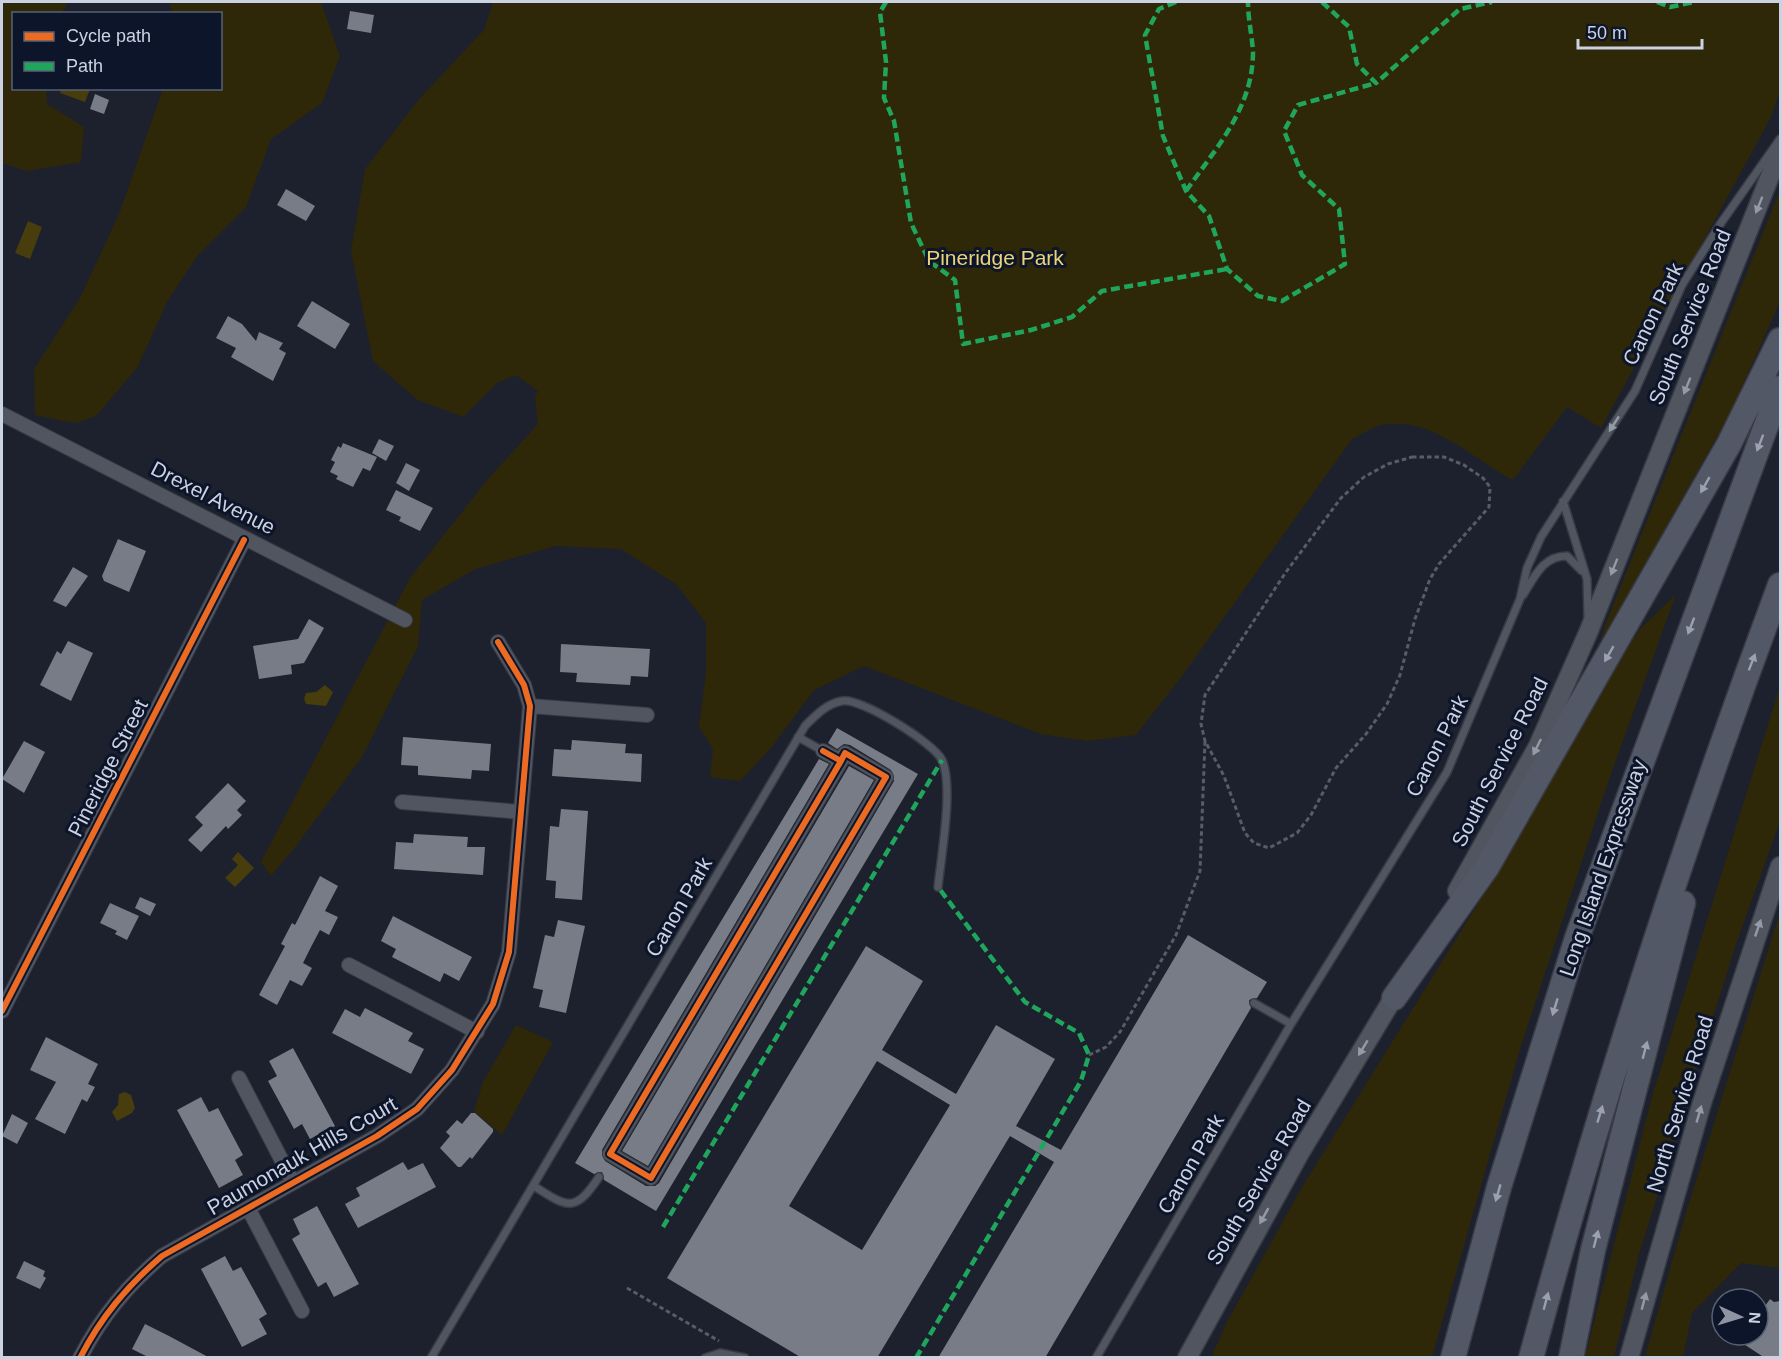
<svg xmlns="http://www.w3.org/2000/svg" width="1782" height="1359" viewBox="0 0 1782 1359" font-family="Helvetica,sans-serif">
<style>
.green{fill:#2f2808}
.water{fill:#483d0d}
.building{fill:#777c87;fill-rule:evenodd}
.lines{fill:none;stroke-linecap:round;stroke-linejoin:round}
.service-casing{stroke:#383b46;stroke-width:10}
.minor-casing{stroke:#383b46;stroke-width:16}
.secondary-casing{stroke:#383b46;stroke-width:21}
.motorway-casing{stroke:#383b46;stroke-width:27}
.path{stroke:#595c65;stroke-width:3;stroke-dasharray:4.5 3;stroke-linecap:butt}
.service{stroke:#50555f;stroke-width:7}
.minor{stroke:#50555f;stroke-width:14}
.secondary{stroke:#50555f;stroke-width:18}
.motorway{stroke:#535867;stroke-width:24}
.quiet{stroke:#20a55d;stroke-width:4.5;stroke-dasharray:9 4.5;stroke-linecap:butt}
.cycleway-casing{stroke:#0c152a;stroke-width:10}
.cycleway{stroke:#ed6a23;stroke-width:6}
.oneway{fill:#949aa6}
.oneway2{fill:#9ba1b0}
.labels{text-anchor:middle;stroke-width:6;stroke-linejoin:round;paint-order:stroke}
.park-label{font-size:21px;fill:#ecd375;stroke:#0c152a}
.street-label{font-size:21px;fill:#cbd2e1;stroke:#0c152a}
</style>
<rect width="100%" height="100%" fill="#1c212d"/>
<!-- green -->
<path class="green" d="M2,2H69L61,13L14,14V88L46,89L47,104L84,127L81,162L27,171L2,163Z
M169,2H321L340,56L322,103L271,139L246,207L198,255L168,300L137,368L96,416L75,423L35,415L34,369L80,298L119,214L163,89L220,88V14L172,13Z
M493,2H1780V91L1770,119L1601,428L1567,407L1513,480C1472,459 1433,416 1382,425C1372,427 1361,435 1352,439L1182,676L1136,735L1087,741L1041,734L864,666L814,690L771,748L740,781L710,777L713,749L699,727L706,672V623L676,584L621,549L555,546L475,569L422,600L418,646L362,757L296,846L271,876L261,862L410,578L488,479L538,424L535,397L538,391L516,375L497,383L463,417L418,400L373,361L351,251L365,169L420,98L484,30Z
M1780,190V302L1730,413L1600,646L1604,628Z
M1676,594L1607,785L1520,1049L1432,1357L1211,1358L1227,1322L1301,1189L1492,881L1605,683L1640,629Z
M1780,686V821L1735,947L1639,1254L1614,1357H1585L1652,1097Z
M1780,912V1268L1741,1263L1692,1313L1683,1357H1645L1686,1213Z
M516,1025L553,1042L502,1135L474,1111L483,1082Z"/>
<!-- water -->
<path class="water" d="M61,89L88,88L90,89L85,102L60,93Z
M28,221L42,227L30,259L15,253Z
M325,685L333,692L326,706L306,704L304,699L306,693L316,692Z
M238,852L254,868L235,887L225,878L238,865L232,859Z
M125,1092L131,1095L135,1108L132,1113L117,1121L112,1112L118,1105L119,1094Z"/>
<!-- building -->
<path class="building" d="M350,11L374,15L371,33L347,29Z
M95,94L109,100L104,114L90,109Z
M286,189L315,206L306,221L277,205Z
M312,301L350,324L335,349L297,326Z
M228,316L242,324L256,341L259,332L283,343L279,349L286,353L273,381L231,357L236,348L216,338Z
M379,439L394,446L386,461L372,453Z
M343,443L377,457L370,471L363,468L353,487L336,479L338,476L330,472L335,462L331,460L338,446L341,448Z
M406,463L420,470L409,491L396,483Z
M396,490L433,508L420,531L399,521L401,517L386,510Z
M118,539L146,551L129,592L104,581L102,576Z
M73,567L88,576L66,607L53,601Z
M309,619L324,628L304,663L291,665L292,674L259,679L253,646L298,639Z
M68,641L93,653L71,701L40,685L57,651L61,654Z
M561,644L650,649L648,677L631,676L630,685L576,682L577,673L560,672Z
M837,728L918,774L656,1211L604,1180L602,1172L594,1174L575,1163L819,759L829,764L602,1150L605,1161L646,1186H655L659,1183L894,781L891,770L850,745L844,744L837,749L828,743Z
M403,737L491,744L489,771L472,770L471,779L418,775V766L401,765Z
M572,740L626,744L625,753L642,754L641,782L552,776L554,749L571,750Z
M24,741L45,752L24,793L2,779Z
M849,766L874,780L648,1166L622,1151Z
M228,783L246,801L237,810L242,815L228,829L226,826L201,852L188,840L203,825L195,817Z
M561,809L588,811L582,900L555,898L556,881L546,880L550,826L559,827Z
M414,834L468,837L467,847H485L483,875L394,869L396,842L413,843Z
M320,876L338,886L325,911L338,917L329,935L320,930L311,947L303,963L312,968L302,986L290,980L277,1005L259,995L285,946L281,944L292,923L295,925Z
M140,897L156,904L150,916L135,908Z
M110,903L139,916L127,940L115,934L117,931L100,923Z
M393,916L472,957L459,981L444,973L440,982L392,957L396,949L381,941Z
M558,920L585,926L566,1013L539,1007L543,990L533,988L545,935L554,937Z
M1188,935L1267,982L1257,998L1249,1000L1251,1008L1045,1358H938L1054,1162L1010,1136L877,1358H802L667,1278L866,946L923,981L882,1050L956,1094L996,1025L1055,1059L1016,1126L1061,1150ZM877,1061L950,1105L862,1250L789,1206Z
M365,1008L413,1033L408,1041L424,1049L411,1074L332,1033L345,1009L360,1017Z
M46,1037L98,1064L88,1084L95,1087L87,1102L82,1099L65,1134L35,1119L56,1082L30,1070Z
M293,1048L335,1126L310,1139L302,1124L294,1129L268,1081L277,1076L269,1061Z
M201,1097L209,1112L218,1108L243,1155L235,1160L243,1175L219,1188L177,1110Z
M471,1113H475L493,1129V1132L472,1159L470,1157L461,1167H458L440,1148L450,1136L446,1132L457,1120L462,1124Z
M12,1114L28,1123L17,1144L2,1136Z
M403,1162L408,1170L423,1163L436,1187L358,1228L345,1204L360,1196L356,1188Z
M317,1206L359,1284L334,1297L326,1282L318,1287L292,1239L300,1234L293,1219Z
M225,1256L233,1271L241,1267L267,1314L259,1319L267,1334L242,1347L201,1269Z
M24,1261L45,1271L43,1276L46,1278L40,1289L16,1278Z
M1770,1299L1774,1302L1780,1301V1358H1765L1730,1335H1758V1316Z
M145,1324L169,1336L210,1358H150L132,1349Z"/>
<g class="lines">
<!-- service casing -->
<g class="service-casing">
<path id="service" d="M1563,501L1587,579L1588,618
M1523,595C1535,576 1543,556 1567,556L1582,571
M798,737L823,751
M1254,1003L1291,1024
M534,1186C568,1208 575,1213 599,1177
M431,1358L805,726C816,715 826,704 842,701C860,697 934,743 942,760C954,786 941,857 938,887
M705,1358L720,1353L745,1358
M1096,1358L1291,1024L1447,772L1520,599L1527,568L1541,537L1635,391L1682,285L1721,223L1780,139"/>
</g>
<!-- minor casing -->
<g class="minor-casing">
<path id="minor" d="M2,414L405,620
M530,706L647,715
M823,751L841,761L610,1154L651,1178L886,777L845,753L841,761
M402,802L521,812
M349,965L477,1032
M2,1011L244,540
M239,1078L293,1182
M248,1208L302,1311
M80,1358C101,1317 127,1286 162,1256L377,1136L417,1109L452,1070L493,1004L509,952L530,706L524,685L498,642"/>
</g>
<!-- secondary casing -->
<g class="secondary-casing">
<path id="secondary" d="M1457,891L1538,746L1588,633L1780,151
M1187,1358L1301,1151L1400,987
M1629,1358L1701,1106L1780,866"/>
</g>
<!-- motorway casing -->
<g class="motorway-casing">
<path id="motorway" d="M1394,998L1487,867L1729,444L1780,340
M1453,1358L1499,1187L1577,938L1780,388
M1531,1358C1602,1096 1685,839 1780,585
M1571,1358L1593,1250L1683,903"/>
</g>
<!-- path -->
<path class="path" d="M1412,457H1444L1464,465L1483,478L1490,487L1489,507L1439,564L1430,579L1415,619L1400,675L1387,704L1366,734L1336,768L1311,815L1297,833L1269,848L1254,843L1245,833L1224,776L1205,741L1201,724L1205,695L1286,572L1341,498L1364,477L1388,464Z
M1089,1055L1106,1047L1120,1032L1176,935L1200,871L1205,741
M627,1288L719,1341"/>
<!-- service -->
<use href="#service" class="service"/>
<!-- minor -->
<use href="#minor" class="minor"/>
<!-- secondary -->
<use href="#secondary" class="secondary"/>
<!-- motorway -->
<use href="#motorway" class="motorway"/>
<!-- quiet -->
<path class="quiet" d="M886,2L880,12L886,62L884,98L894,121L911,223L929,261L955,280L963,344L1031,330L1072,317L1102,291L1227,269
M1176,2L1159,9L1145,35L1163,136L1186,191L1209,216L1227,269L1258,296L1282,301L1345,264L1339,209L1302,175L1284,131L1298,105L1376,83
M1322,2L1349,27L1357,64L1376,83L1460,9L1492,2
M1657,2L1670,7L1694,2
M1186,191C1216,148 1253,108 1253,52C1252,35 1248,19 1248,2
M663,1227L942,760
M916,1358L1081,1081L1089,1055L1079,1033L1025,1002L938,887"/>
<!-- cycleway casing -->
<g class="cycleway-casing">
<path id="cycleway" d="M823,751L841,761L610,1154L651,1178L886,777L845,753L841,761
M2,1011L244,540
M80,1358C101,1317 127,1286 162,1256L377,1136L417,1109L452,1070L493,1004L509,952L530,706L524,685L498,642"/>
</g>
<!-- cycleway -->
<use href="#cycleway" class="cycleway"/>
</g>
<!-- one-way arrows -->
<defs><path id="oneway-solid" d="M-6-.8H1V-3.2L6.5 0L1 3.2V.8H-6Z" transform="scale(1.5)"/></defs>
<g class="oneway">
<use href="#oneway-solid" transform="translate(1759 205) rotate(112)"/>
<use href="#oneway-solid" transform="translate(1687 386) rotate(112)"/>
<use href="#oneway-solid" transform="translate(1614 424) rotate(123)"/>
<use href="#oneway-solid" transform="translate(1614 567) rotate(112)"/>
<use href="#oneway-solid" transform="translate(1537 747) rotate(116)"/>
<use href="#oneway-solid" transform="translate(1758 928) rotate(-71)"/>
<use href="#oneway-solid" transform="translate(1363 1048) rotate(121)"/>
<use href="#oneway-solid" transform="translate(1699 1114) rotate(-74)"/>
<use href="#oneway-solid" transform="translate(1264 1216) rotate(119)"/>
<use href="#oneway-solid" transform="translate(1644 1301) rotate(-75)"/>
</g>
<g class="oneway2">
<use href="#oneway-solid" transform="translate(1760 443) rotate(111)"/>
<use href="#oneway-solid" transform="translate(1705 485) rotate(120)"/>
<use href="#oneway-solid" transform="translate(1691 626) rotate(111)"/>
<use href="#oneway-solid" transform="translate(1609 654) rotate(120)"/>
<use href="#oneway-solid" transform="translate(1752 662) rotate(-69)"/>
<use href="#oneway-solid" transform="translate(1555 1007) rotate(107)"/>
<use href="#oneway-solid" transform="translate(1645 1050) rotate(-75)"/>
<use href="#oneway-solid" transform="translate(1600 1114) rotate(-73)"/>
<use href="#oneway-solid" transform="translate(1498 1193) rotate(106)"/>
<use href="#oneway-solid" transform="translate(1596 1239) rotate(-75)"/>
<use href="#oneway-solid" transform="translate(1546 1301) rotate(-75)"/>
</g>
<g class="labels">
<!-- park labels -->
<g class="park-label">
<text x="995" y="265">Pineridge Park</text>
</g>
<!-- street labels -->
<g class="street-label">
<text transform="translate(1653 314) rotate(-64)" y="7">Canon Park</text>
<text transform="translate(1690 317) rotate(-68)" y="7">South Service Road</text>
<text transform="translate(213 498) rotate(27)" y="7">Drexel Avenue</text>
<text transform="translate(1437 746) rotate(-63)" y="7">Canon Park</text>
<text transform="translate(1500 762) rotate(-63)" y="7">South Service Road</text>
<text transform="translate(108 768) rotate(-63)" y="7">Pineridge Street</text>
<text transform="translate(1603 868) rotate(-71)" y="7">Long Island Expressway</text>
<text transform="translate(679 907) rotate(-60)" y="7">Canon Park</text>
<text transform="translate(1680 1104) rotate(-73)" y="7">North Service Road</text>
<text transform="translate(302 1156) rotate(-30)" y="7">Paumonauk Hills Court</text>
<text transform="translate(1191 1164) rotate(-60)" y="7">Canon Park</text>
<text transform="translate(1259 1182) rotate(-60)" y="7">South Service Road</text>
</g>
</g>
<!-- border -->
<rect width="1782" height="1359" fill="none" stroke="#cbd2e1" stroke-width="6"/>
<!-- legend -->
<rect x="12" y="12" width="210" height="78" fill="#0c152a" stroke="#586173" stroke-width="1.5"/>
<rect x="24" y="32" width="30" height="9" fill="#ed6a23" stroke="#586173" stroke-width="1.5"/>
<text x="66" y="42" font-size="18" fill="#cbd2e1">Cycle path</text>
<rect x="24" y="62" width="30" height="9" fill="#20a55d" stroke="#586173" stroke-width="1.5"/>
<text x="66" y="72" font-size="18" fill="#cbd2e1">Path</text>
<!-- north arrow -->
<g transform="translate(1740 1317) rotate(94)"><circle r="28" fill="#0c152a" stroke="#586173" stroke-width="1.5"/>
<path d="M0-4.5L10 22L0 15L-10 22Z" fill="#8e94a2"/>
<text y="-9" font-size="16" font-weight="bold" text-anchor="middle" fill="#cbd2e1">N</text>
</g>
<!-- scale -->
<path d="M1578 39v9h124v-9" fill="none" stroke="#cbd2e1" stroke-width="3"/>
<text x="1587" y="39" font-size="18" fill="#cbd2e1" stroke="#0c152a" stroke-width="4.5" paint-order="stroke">50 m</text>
</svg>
